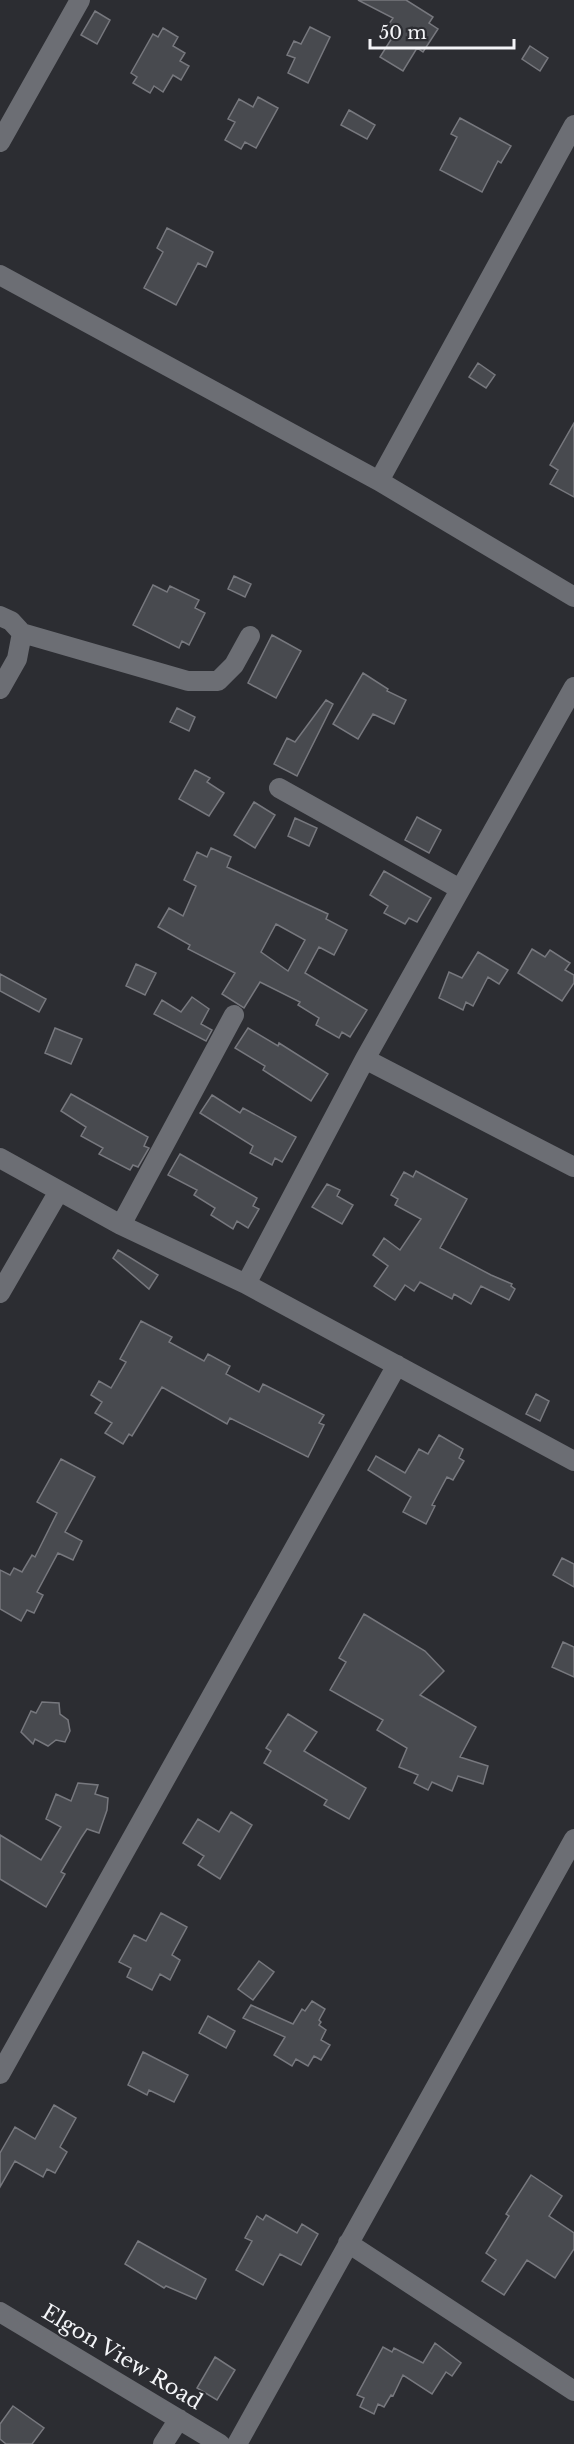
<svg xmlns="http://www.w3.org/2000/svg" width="574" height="2444" viewBox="0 0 574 2444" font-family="'Libre Baskerville',serif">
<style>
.building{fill:#484a4f;stroke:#77787e;stroke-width:1.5;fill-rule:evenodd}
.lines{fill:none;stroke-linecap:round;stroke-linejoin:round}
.street{stroke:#6c6e74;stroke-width:20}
.labels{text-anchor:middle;stroke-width:4.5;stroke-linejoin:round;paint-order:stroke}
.street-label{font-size:21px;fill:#f3f4f7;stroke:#2c2d32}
</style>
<rect width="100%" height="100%" fill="#2c2d32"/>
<!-- building -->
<path class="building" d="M358,0H406L433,17L429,23L438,29L423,52L417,48L403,71L380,57L392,38L383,33L393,18Z
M95,11L110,20L97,44L81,35Z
M310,27L330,37L308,83L288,73L295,58L287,55L294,41L301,44Z
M163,28L178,37L173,46L185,53L180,61L189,66L181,80L173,75L163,92L154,86L150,93L133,83L137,77L131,73L153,34L158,37Z
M530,46L548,58L540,71L522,59Z
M258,97L278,108L256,148L245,142L241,149L225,140L235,122L228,119L239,99L253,107Z
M349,110L375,125L367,139L341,125Z
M460,118L511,146L501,163L498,161L482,192L440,170L457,137L451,134Z
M167,228L213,252L206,267L198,263L176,305L144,288L163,252L157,248Z
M478,363L495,375L486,388L469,377Z
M574,423V497L550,484L558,470L550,465Z
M234,576L251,584L245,597L228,589Z
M153,585L167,592L170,586L199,600L195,608L205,613L189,645L182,641L179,648L133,625Z
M272,635L301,651L276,698L248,683Z
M363,673L388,689L387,691L406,700L394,724L373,714L358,739L333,724Z
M326,700L333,704L297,776L274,764L287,738L295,742Z
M177,708L195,717L189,731L170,722Z
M195,770L210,778L207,782L224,793L209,816L179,799Z
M254,802L275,815L255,848L234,835Z
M417,817L441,830L429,853L405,840Z
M295,818L317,828L309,846L288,836Z
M211,848L231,857L227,867L328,914L326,919L347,930L334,955L319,947L305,973L367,1010L350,1037L342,1032L339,1038L316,1025L319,1018L298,1005L300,1002L260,982L244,1008L222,994L235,973L188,949L190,945L158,927L169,908L183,916L196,886L184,880L197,852L207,857ZM276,924L305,940L288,971L261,952Z
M384,871L431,898L417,922L409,918L405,924L384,913L388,906L370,895Z
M532,949L545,957L550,950L570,963L565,970L574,975V983L562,1001L518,973Z
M478,952L508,970L499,984L488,977L473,1006L466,1002L463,1010L439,998L449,972L462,978Z
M136,964L156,973L145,995L126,986Z
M0,974L46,999L39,1012L0,991Z
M192,997L209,1009L201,1024L212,1030L206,1041L154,1014L162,1000L181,1012Z
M55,1028L82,1039L71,1064L45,1053Z
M248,1028L278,1046L279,1043L328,1074L311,1101L263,1070L265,1066L235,1048Z
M71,1094L148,1137L144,1146L149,1148L138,1167L133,1165L130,1170L99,1154L103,1148L81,1136L86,1127L61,1111Z
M212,1095L240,1113L243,1108L296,1137L282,1162L275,1158L272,1165L250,1153L253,1146L200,1113Z
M180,1154L257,1198L253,1206L259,1209L248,1228L237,1221L233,1229L211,1215L215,1208L194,1195L197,1190L168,1175Z
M416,1171L467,1199L440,1248L491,1275L512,1284L511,1286L515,1289L509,1300L481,1286L471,1304L454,1294L452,1299L420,1282L414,1291L405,1285L395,1300L374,1286L388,1266L373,1255L384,1238L400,1250L421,1219L395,1205L398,1199L391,1195L404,1172L413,1177Z
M327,1184L340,1190L337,1196L353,1205L342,1224L312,1207Z
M118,1250L158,1275L149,1289L113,1258Z
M141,1321L172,1337L169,1342L204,1361L208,1354L230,1366L226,1374L259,1392L263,1384L324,1415L319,1423L324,1425L308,1457L230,1418L227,1424L162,1387L132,1436L129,1434L123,1444L105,1433L112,1423L95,1413L102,1402L91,1395L99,1381L111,1388L126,1362L120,1359Z
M536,1394L549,1401L540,1421L526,1414Z
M439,1435L463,1449L459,1458L464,1461L453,1480L447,1477L432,1505L435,1506L426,1524L403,1512L411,1497L368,1470L376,1456L405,1473L419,1449L428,1454Z
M61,1459L95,1477L65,1532L82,1541L73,1560L58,1553L37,1592L43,1595L34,1613L27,1610L21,1621L0,1609V1570L10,1575L14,1568L22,1572L32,1555L35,1557L57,1513L37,1502Z
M562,1558L574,1564V1587L553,1575Z
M364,1614L425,1651L444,1671L420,1695L476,1727L460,1757L488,1766L483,1784L458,1776L452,1791L432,1782L428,1790L414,1783L418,1775L399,1767L407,1748L377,1730L383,1720L330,1690L346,1662L339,1658Z
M563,1642L574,1647V1677L552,1667Z
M42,1702L59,1703L60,1714L68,1720L70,1731L65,1742L56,1740L48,1746L35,1739L33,1744L21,1732L31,1711L36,1713Z
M288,1714L317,1732L304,1751L366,1788L349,1819L324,1805L327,1800L264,1763L271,1751L266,1748Z
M78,1783L98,1785L95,1794L108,1798L107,1810L99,1833L87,1829L81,1838L61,1872L65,1874L46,1907L0,1879V1835L41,1860L61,1827L46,1819L56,1794L71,1801Z
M231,1812L252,1825L220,1879L198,1865L204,1856L183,1843L198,1819L219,1832Z
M161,1913L187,1927L172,1955L180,1960L170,1980L160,1974L152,1990L127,1977L131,1968L119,1962L134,1935L146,1941Z
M259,1961L274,1972L253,2000L238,1989Z
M312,2001L325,2009L319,2020L321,2022L319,2025L326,2030L321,2040L330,2045L321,2060L314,2056L308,2066L296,2059L292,2066L274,2055L285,2037L243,2018L251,2005L293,2024L302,2009L305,2011Z
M208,2016L235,2031L226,2048L199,2033Z
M143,2052L188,2075L174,2102L149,2090L147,2095L128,2085Z
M54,2105L76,2118L60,2147L67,2152L55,2173L47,2169L43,2177L15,2161L0,2187V2153L15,2127L35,2139Z
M531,2175L562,2196L549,2216L574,2233V2249L555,2278L527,2260L504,2295L482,2281L496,2260L486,2253L509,2216L506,2214Z
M266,2215L297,2233L302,2224L318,2234L301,2265L280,2254L263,2285L236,2270L252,2241L245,2238L257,2216L263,2220Z
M138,2241L206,2279L196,2299L166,2286L164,2288L125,2264Z
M435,2343L461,2363L452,2376L446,2372L432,2394L403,2375L393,2396L391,2395L384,2407L378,2404L374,2414L360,2407L364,2398L357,2395L383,2347L392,2352L394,2348L423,2363Z
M215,2357L235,2370L217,2400L197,2388Z
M13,2406L44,2428L32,2444H6L0,2439V2424Z"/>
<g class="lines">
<!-- street -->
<path class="street" d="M0,142L80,0
M0,275L379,481L574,597
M379,481L574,125
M0,616L11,621L22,633L17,659L0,689
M22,633L188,681H218L234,665L250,636
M279,788L460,889
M365,1059L574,1167
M0,1158L121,1225L246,1284L574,1461
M121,1225L234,1015
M246,1284L365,1059L574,687
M0,1293L59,1191
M0,2074L397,1365
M348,2243L574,2391
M0,2312L220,2444
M163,2444L179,2419
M237,2444L574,1839"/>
</g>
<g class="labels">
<!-- street labels -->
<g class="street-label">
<text transform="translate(122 2357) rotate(31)" y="7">Elgon View Road</text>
</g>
</g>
<!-- scale -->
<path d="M370 39v9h144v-9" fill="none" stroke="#f3f4f7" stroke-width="3"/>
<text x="379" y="39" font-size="18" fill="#f3f4f7" stroke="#2c2d32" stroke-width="4.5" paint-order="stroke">50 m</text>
</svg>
